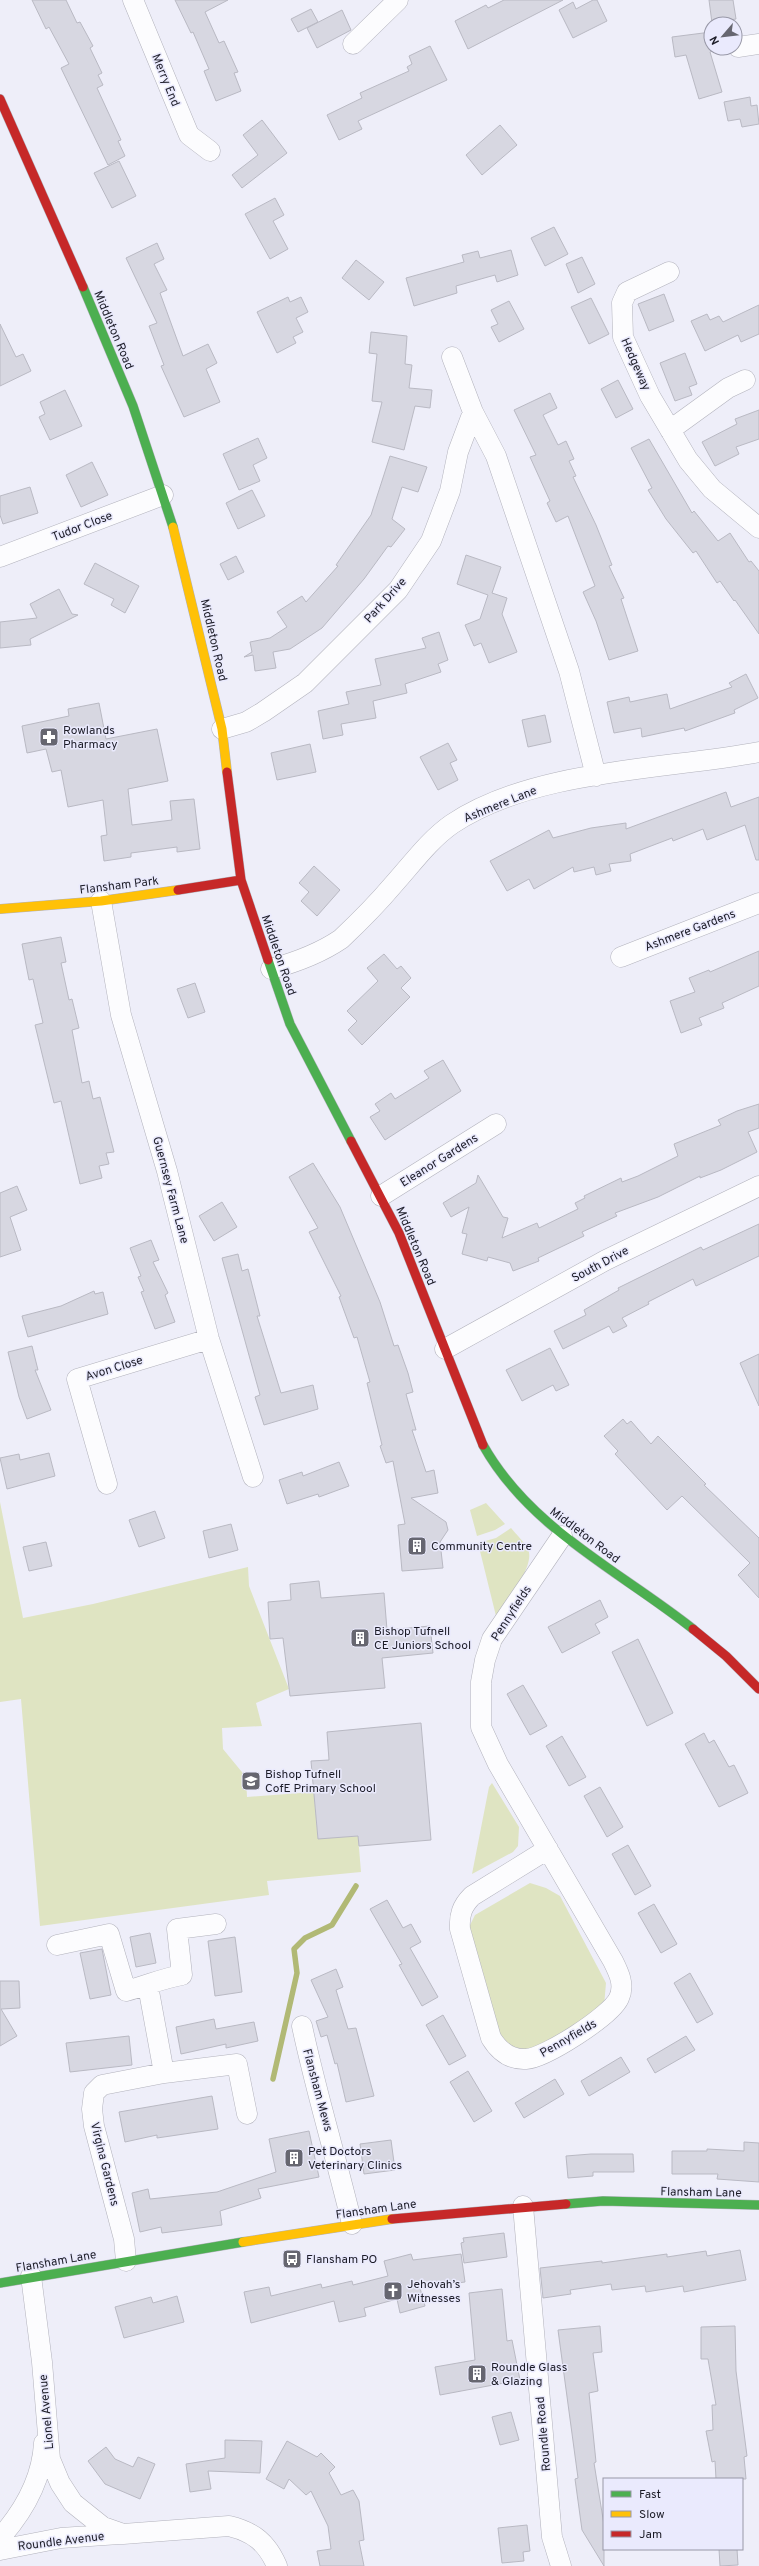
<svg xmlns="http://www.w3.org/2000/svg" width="759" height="2566" viewBox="0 0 759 2566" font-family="Overpass,sans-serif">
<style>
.green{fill:#dfe4c2}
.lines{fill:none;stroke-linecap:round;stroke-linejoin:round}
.stream{stroke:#b1b975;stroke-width:5.5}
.building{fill:#d7d7e1;stroke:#b9b9c3}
.street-casing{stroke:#b2b2bc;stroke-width:21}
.fast-casing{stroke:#b2b2bc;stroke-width:10}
.slow-casing{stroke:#b2b2bc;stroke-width:10}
.jam-casing{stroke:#b2b2bc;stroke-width:10}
.street{stroke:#fcfcfe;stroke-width:20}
.fast{stroke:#4caf50;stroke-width:9}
.slow{stroke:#ffc107;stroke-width:9}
.jam{stroke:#c62828;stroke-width:9}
.labels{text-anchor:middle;stroke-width:3;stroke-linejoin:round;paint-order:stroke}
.street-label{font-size:12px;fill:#1c1c27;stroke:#eaeafd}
.poi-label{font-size:12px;fill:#1c1c27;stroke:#eaeafd;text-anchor:start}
</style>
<rect width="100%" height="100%" fill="#eeeef9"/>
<!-- green -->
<path class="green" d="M0,1502L23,1618L93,1604L248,1567L249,1586L289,1689L256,1703L262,1726L222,1728L223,1749L246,1777L247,1797L314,1792L318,1838L358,1836L361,1872L267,1881L269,1895L40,1926L21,1699L0,1702Z
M486,1503L505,1524L495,1530L477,1536L470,1510Z
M511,1528C516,1534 523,1541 527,1547C538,1564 506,1601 496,1616L478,1543L496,1538Z
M492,1783L519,1827L518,1846L513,1852L472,1874L489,1787Z
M530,1883L546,1888L560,1896L606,1983L604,2006L597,2014L533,2050L510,2049L500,2039L469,1939L470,1925L475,1915Z"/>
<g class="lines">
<!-- stream -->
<path class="stream" d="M273,2079L297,1973L294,1949L305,1938L332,1925L356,1886"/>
</g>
<!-- building -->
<path class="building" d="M32,0H66L77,23L80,22L93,46L90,48L102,73L98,75L103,85L97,88L121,140L118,141L125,156L108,165L61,68L69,64L49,27L46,29Z
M175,0H228L205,12L219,43L224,41L238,72L234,73L241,91L216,101L204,71L209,69L193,32L191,33Z
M504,0H563L468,49L455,21L486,5L488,8Z
M593,0H597L607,21L573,38L559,10L573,2L576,9Z
M709,0H733L736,19L712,23Z
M311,9L318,22L298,32L291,19Z
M342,10L351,30L317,48L307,28Z
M711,32L713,51L710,52L722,92L699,99L686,55L675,57L672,37Z
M430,46L447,80L358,121L362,129L339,140L327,115L362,98L360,93L409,71L407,67L412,64L409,56Z
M750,97L751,106L757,105L759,124L742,127L740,119L728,121L724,102Z
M262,120L287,153L242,188L232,175L258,155L243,135Z
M500,125L517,145L482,175L466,155Z
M119,161L136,196L112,208L94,173Z
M275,198L284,215L273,221L288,249L270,259L245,214Z
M554,227L568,254L545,266L531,238Z
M157,243L164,259L154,264L167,290L160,293L183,356L208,344L217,363L206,369L220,402L184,417L161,366L164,365L149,326L157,323L126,258Z
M511,250L518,275L497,282L495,275L456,286L457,293L414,306L406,278L464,262L462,255L478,251L480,258Z
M582,257L595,284L578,293L566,264Z
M356,260L384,282L369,300L342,278Z
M664,294L674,321L649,331L638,304Z
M288,297L290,302L301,297L308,312L296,318L303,332L293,337L296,343L277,353L257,312Z
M591,298L609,334L589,344L571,307Z
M509,301L524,329L499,342L491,327L498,324L491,310Z
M759,305V334L741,342L738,335L705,351L691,321L707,314L710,320L719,316L723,322Z
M0,324L16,357L23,354L31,371L0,386Z
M371,332L407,336L405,364L412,365L409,388L432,390L430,408L415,406L404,450L372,442L382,402L372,401L377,354L369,353Z
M685,353L697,384L689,387L692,395L675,401L660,363Z
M618,380L633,409L616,418L601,389Z
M65,390L82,426L50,440L39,417L45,414L40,402Z
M550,393L557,408L543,415L558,445L566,441L574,459L569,461L576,476L573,477L596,525L612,565L609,566L624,598L621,599L638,651L609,660L596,621L583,592L595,586L568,516L556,522L547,503L550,501L530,457L536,455L514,410Z
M759,410V439L736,447L739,454L715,466L702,442L737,424L735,419Z
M258,438L267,458L253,465L260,481L239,490L223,454Z
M649,439L692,513L694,511L718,541L730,533L749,562L751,561L759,571V634L735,600L734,601L720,581L717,583L696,551L693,553L666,519L648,490L652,488L631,448Z
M390,456L427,467L418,492L402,487L392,519L405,529L391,547L388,546L364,579L322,628L290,649L273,652L276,668L255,671L253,655L244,657L252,652L250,642L270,638L287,627L277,612L302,596L306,602L338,566L336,565L371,515Z
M92,462L108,495L81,507L66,475Z
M30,487L38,513L3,524L0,515V496Z
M252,490L265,516L238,529L226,503Z
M466,555L501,567L492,593L507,598L502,614L517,652L489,663L481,643L474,646L465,625L480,619L488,595L457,584Z
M236,556L244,572L228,580L220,564Z
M95,563L139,586L125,613L111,605L114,599L84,584Z
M59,589L72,614L78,615L30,639L31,645L0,648V622L37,618L30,604Z
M439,632L448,660L438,664L441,672L405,684L407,693L373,701L376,718L341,724L343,735L323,739L318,711L349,704L346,692L381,685L375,659L426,648L422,638Z
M746,674L758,698L734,710L735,713L685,731L684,728L642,737L641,728L614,733L607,702L629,697L630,702L667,694L670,709L732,687L729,683Z
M99,703L106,739L157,729L168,781L128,789L132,825L172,820L170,801L194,799L200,849L177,852V847L131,853V857L104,861L101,836L107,835L103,800L68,807L61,770L52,772L46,749L27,753L22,726L69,716L68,709Z
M545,715L551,742L528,747L522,720Z
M448,743L457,760L450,763L458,780L438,790L420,757Z
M310,744L316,772L277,780L271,753Z
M726,792L731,807L759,797V860H756L745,825L707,840L703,829L673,841L672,838L630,854L631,861L609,864L611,871L596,875L594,867L574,872L573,867L534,889L529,879L507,891L490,861L549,830L553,838L591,828L626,823V829Z
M314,866L340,890L317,916L301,901L309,892L299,883Z
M61,937L66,962L61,963L69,1000L72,999L79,1028L72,1030L82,1083L89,1081L93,1099L100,1097L114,1152L106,1153L109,1164L99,1166L102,1178L80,1184L61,1101L54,1103L35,1025L43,1023L33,979L29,980L22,944Z
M759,951V986L722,1003L724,1008L699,1018L702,1025L681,1033L670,1001L695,992L689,978L709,970L710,972Z
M384,954L397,969L401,966L411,978L401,988L410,997L362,1045L348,1030L357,1021L347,1011L378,981L367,968Z
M195,983L205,1012L188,1018L177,989Z
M443,1060L461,1091L385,1140L370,1117L380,1111L375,1104L391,1093L395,1099L429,1078L424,1071Z
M759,1104V1128L748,1132L757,1152L721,1170L700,1178V1176L658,1197L615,1213L617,1216L582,1232L584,1236L538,1258L539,1261L513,1271L510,1263L488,1257L487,1261L462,1254L467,1234L462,1233L469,1207L451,1217L443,1203L476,1183L478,1175L503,1217L508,1218L502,1238L537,1223L539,1228L578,1209L575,1203L585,1198L584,1196L621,1178L622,1182L638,1176L678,1156L674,1144L721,1125L718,1120L737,1111Z
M313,1163L340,1207L380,1302L394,1346L398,1345L408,1373L413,1392L406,1394L416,1430H412L426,1472L434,1470L438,1493L411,1498L446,1522L448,1530L440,1542L443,1568L402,1571L398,1525L405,1524L393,1461L386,1463L380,1446L382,1445L367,1383L370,1382L357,1337L354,1338L339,1297L341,1296L309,1232L318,1228L289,1177Z
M17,1186L27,1210L10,1217L21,1250L0,1257V1193Z
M222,1202L237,1227L214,1241L199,1216Z
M759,1224V1256L696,1286L693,1279L648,1302L649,1304L622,1318L627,1326L613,1333L609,1326L563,1349L554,1331L586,1315L584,1310L619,1290L618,1288L701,1247L703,1250Z
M151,1240L159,1260L153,1262L168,1293L165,1295L175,1322L155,1329L141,1292L144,1291L138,1277L141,1276L130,1248Z
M238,1254L242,1271L248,1269L260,1316H257L281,1393L313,1385L318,1409L264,1425L255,1397L260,1395L222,1258Z
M94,1291L95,1294L103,1292L108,1314L28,1337L22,1316L61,1306Z
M32,1346L38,1370H35L51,1410L27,1419L19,1397L8,1352Z
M550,1348L569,1385L556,1391L553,1385L522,1401L506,1370Z
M759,1354V1406L740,1363Z
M623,1419L627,1424L631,1421L651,1444L658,1436L706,1484L704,1485L759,1538V1598L738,1575L750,1563L682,1496L667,1510L615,1454L618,1451L604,1436Z
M49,1453L55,1476L7,1489L0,1458L19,1454L20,1460Z
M339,1462L349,1486L319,1497L318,1494L287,1504L279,1480L302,1472L303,1476Z
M155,1511L165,1538L139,1547L129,1520Z
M231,1524L238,1550L209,1558L203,1531Z
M46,1542L52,1566L29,1571L23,1547Z
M319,1581L321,1598L384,1593L387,1630L430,1626L433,1653L382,1658L385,1688L290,1696L283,1638L270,1639L268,1602L291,1600L290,1584Z
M600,1600L608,1617L595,1624L600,1633L562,1653L548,1627Z
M638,1639L673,1713L647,1726L612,1652Z
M523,1685L547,1726L530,1735L507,1694Z
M421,1723L431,1840L359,1846L358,1836L318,1839L311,1761L329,1760L327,1732Z
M704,1733L709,1743L714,1740L729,1767L734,1765L748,1793L719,1807L685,1744Z
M562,1736L586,1777L569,1786L546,1746Z
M600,1787L623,1827L607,1837L584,1796Z
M628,1845L651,1886L635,1895L612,1854Z
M387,1900L403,1928L411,1924L421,1942L410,1948L438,1997L422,2006L399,1965L402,1964L370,1909Z
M654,1904L677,1944L661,1953L638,1913Z
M150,1933L156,1963L136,1967L130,1937Z
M235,1937L242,1992L215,1996L208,1941Z
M102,1949L111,1995L90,1999L80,1953Z
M336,1969L343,1987L336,1990L348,2029L356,2028L374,2096L346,2102L337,2063L335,2064L327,2035L321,2037L316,2021L328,2017L311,1980Z
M690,1973L713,2014L697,2023L674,1983Z
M0,1981H19L20,2008L1,2009L17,2036L0,2046Z
M443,2015L466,2056L449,2065L426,2025Z
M214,2019L216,2029L254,2022L258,2041L226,2048V2044L181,2054L176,2027Z
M129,2036L132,2065L70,2072L66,2043Z
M686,2036L695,2050L655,2073L647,2059Z
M621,2057L630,2072L589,2096L581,2081Z
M468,2071L492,2111L474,2122L450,2082Z
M555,2079L564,2094L524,2118L515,2103Z
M212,2096L218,2129L157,2138V2135L125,2142L119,2112Z
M309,2131L319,2177L258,2189L261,2198L220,2211L222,2225L162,2233L161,2227L140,2232L132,2193L148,2189L150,2199L217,2192L276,2172L269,2139Z
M391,2140L395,2170L364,2174L360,2144Z
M744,2142L759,2143V2182L717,2179L718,2174H672V2151H707V2149L744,2151Z
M591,2154H633L634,2172H593V2176L568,2178L566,2156Z
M504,2233L507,2257L464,2263L461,2243L464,2242L463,2238Z
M740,2250L746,2280L684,2292L683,2286L646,2292L645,2286L612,2290L611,2284L570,2290L571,2294L543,2298L540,2268L602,2261V2263L667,2254V2257L706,2251L707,2256Z
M411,2254L413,2260L461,2254L465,2282L420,2288L425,2306L400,2313L397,2299L364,2308L366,2316L339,2322L334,2301L251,2323L244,2292L269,2287L271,2296L321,2284L322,2288L352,2281L353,2285L388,2276L384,2261Z
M502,2289L507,2341L512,2340L520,2380L440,2395L435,2367L475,2360L469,2293Z
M177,2296L184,2322L124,2338L115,2307L151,2297L153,2303Z
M600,2326L602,2352L593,2353L598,2391L589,2393L596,2462L594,2463L604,2525V2566L582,2530L575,2479L578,2478L558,2330Z
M735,2326L736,2371L747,2456L744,2457L746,2479H716L715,2461L712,2462L706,2431L713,2430L712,2405H716L708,2359H701V2327Z
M511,2412L519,2440L500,2445L492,2417Z
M225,2440L262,2441L260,2473L208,2471L211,2489L190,2492L186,2464L225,2458Z
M287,2441L317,2457L321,2453L335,2467L329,2473L341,2495L353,2490L359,2501L364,2540L359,2541L364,2566H320L317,2551L331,2549L328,2526L311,2491L306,2495L289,2479L284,2489L266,2479Z
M106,2447L115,2459L133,2467L138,2457L155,2464L140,2499L105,2484L88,2461Z
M527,2525L530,2551L523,2552L524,2561L502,2563L498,2528Z
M719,2549H737L738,2565L720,2566Z"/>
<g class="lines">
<!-- street casing -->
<g class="street-casing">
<path id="street" d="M133,0L189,135L210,151
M353,44L398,0
M738,47L759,44
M669,272L627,292L622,303L623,337L650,396L688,460L712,489L759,528
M452,357L473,412L496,456L569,671L596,776
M670,430L728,388L745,380
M0,557L163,495
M222,729L246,722L263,712L305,683L398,590L431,541L450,491L458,452L473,412
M101,901L121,1015L167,1171L209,1339L253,1477
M621,957L759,903
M271,969C297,962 319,954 341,939C359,922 377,904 393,885C412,864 429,840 452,824C534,769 664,770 759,752
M381,1196L496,1124
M445,1349L606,1260L759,1186
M107,1484L77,1379L209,1339
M548,1849L472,1896C462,1906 459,1915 460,1929L491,2038C499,2051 510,2060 526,2059C545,2058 611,2016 619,1998C625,1985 619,1973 613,1961L498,1764L481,1727V1682L485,1660L492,1639L562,1536
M57,1945L109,1934L126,1991C146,1986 163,1978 182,1975L177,1929L216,1924
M148,1986L164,2073
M302,2026C316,2092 336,2157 352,2224
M523,2206L552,2537L561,2566
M126,2261L124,2239L94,2126L92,2109L94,2093L102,2085L164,2073L237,2064L247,2114
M31,2276L42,2362L50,2459L60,2483L73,2503L103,2527L123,2534L229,2526C254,2532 267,2543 277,2566
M0,2538C23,2512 42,2479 44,2443
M0,2550L61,2538L119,2534"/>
</g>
<!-- fast casing -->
<g class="fast-casing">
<path id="fast" d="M83,287L133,406L173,527
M268,960L290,1024L351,1141
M483,1445C530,1529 620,1571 693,1629
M566,2204L603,2201L759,2205
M0,2283L243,2242"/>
</g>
<!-- slow casing -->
<g class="slow-casing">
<path id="slow" d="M173,527L222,729L227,772
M0,909L101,901L178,890
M243,2242L392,2219"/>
</g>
<!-- jam casing -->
<g class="jam-casing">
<path id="jam" d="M0,99L83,287
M227,772L241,880L268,960
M178,890L241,880
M351,1141L399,1233L483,1445
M693,1629L726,1656L759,1689
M392,2219L566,2204"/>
</g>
<!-- street -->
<use href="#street" class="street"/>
<!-- fast -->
<use href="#fast" class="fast"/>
<!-- slow -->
<use href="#slow" class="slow"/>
<!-- jam -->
<use href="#jam" class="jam"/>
</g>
<!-- icons -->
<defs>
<g id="pharmacy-square" transform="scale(1)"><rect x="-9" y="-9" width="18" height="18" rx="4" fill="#666670" stroke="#eaeafd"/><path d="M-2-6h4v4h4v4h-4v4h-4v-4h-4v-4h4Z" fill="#fff"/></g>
<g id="building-square" transform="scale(1)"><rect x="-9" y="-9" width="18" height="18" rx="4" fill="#666670" stroke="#eaeafd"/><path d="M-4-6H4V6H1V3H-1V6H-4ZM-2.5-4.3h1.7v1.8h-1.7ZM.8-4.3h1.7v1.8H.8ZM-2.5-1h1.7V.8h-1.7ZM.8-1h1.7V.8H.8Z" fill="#fff"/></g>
<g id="school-square" transform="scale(1)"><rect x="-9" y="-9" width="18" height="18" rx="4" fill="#666670" stroke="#eaeafd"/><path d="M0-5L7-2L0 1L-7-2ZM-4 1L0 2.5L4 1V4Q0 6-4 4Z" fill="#fff"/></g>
<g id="bus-square" transform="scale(1)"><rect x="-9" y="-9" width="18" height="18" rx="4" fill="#666670" stroke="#eaeafd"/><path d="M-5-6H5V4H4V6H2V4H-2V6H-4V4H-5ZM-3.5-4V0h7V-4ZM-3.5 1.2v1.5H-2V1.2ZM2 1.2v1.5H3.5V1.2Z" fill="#fff"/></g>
<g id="church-square" transform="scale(1)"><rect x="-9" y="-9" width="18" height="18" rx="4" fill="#666670" stroke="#eaeafd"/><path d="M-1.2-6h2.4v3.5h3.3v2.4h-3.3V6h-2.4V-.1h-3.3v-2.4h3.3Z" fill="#fff"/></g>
</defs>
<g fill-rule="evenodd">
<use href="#pharmacy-square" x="49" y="737"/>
<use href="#building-square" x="417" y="1546"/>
<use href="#building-square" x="360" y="1638"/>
<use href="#school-square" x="251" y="1781"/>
<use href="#building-square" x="294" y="2158"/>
<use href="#bus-square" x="292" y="2259"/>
<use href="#church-square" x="393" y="2291"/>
<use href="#building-square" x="477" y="2374"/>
</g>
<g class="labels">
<!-- street labels -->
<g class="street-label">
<text transform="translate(166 80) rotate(68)" y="4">Merry End</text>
<text transform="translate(114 330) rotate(67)" y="4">Middleton Road</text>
<text transform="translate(636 364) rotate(66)" y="4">Hedgeway</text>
<text transform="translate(82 526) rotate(-21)" y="4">Tudor Close</text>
<text transform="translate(385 600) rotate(-48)" y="4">Park Drive</text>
<text transform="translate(214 640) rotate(77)" y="4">Middleton Road</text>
<text transform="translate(500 804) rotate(-22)" y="4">Ashmere Lane</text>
<text transform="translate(119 885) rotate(-7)" y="4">Flansham Park</text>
<text transform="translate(690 930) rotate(-21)" y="4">Ashmere Gardens</text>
<text transform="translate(279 955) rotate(71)" y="4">Middleton Road</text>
<text transform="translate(439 1160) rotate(-32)" y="4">Eleanor Gardens</text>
<text transform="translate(171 1190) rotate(75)" y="4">Guernsey Farm Lane</text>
<text transform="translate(416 1246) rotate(67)" y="4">Middleton Road</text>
<text transform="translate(600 1264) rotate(-28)" y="4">South Drive</text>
<text transform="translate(114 1368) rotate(-17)" y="4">Avon Close</text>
<text transform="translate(585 1535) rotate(37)" y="4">Middleton Road</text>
<text transform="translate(511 1613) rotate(-57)" y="4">Pennyfields</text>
<text transform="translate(568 2038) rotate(-30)" y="4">Pennyfields</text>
<text transform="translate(318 2090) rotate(75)" y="4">Flansham Mews</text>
<text transform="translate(105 2164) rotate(76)" y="4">Virgina Gardens</text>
<text transform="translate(701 2192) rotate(1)" y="4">Flansham Lane</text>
<text transform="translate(376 2209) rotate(-8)" y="4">Flansham Lane</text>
<text transform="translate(56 2261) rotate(-10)" y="4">Flansham Lane</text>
<text transform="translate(46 2412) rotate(-95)" y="4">Lionel Avenue</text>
<text transform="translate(543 2434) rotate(-95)" y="4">Roundle Road</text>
<text transform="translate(61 2541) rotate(-7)" y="4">Roundle Avenue</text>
</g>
<!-- poi labels -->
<g class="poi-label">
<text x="63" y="734">Rowlands<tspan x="63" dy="14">Pharmacy</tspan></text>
<text x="431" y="1550">Community Centre</text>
<text x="374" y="1635">Bishop Tufnell<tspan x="374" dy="14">CE Juniors School</tspan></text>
<text x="265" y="1778">Bishop Tufnell<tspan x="265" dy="14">CofE Primary School</tspan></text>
<text x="308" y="2155">Pet Doctors<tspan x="308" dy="14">Veterinary Clinics</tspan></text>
<text x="306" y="2263">Flansham PO</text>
<text x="407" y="2288">Jehovah’s<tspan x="407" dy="14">Witnesses</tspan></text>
<text x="491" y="2371">Roundle Glass<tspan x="491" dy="14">&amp; Glazing</tspan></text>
</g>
</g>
<!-- legend -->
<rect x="603" y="2478" width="140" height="72" fill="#eaeafd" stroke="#9898a7"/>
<rect x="611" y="2491" width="20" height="6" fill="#4caf50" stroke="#9898a7"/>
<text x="639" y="2498" font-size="12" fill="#1c1c27">Fast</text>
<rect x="611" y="2511" width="20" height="6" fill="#ffc107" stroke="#9898a7"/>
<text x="639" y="2518" font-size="12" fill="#1c1c27">Slow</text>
<rect x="611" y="2531" width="20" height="6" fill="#c62828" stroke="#9898a7"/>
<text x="639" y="2538" font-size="12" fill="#1c1c27">Jam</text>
<!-- north arrow -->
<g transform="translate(723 36) rotate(242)"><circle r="19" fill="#eaeafd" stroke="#9898a7"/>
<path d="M0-3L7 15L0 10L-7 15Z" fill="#666670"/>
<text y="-6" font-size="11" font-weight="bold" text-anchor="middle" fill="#1c1c27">N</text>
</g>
</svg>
